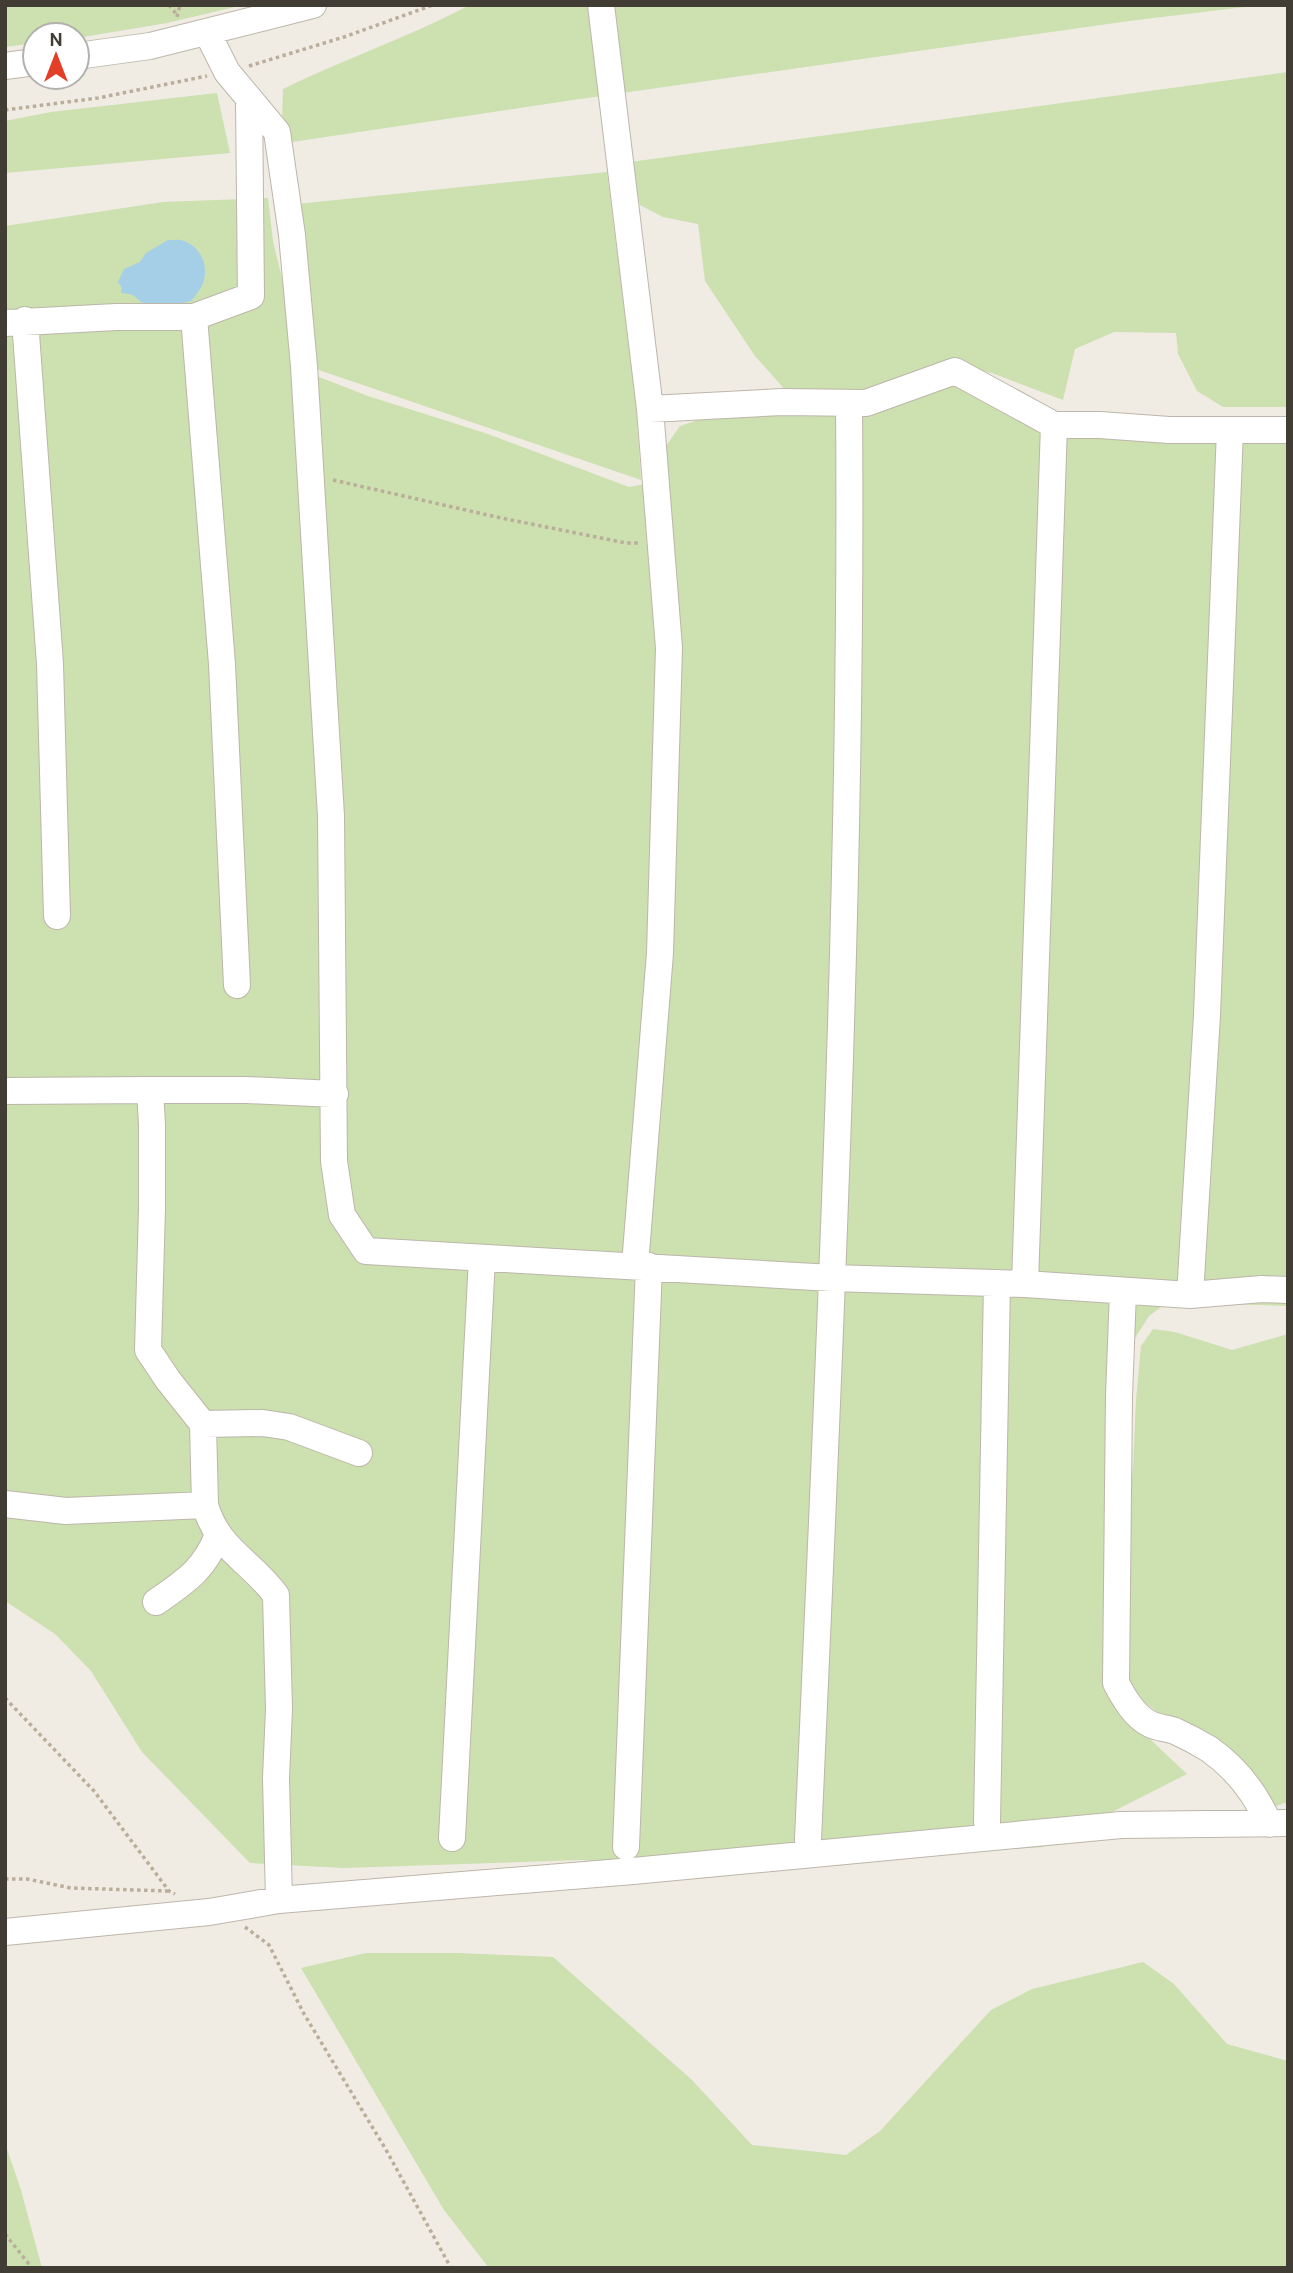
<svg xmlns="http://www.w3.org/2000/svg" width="1293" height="2273" viewBox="0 0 1293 2273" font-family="Overpass,sans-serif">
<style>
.green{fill:#cce0b0}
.water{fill:#a5cee7}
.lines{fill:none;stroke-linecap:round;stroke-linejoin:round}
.minor-casing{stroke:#bdb6aa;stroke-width:28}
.path{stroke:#baae9a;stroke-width:3.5;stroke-dasharray:3.5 3.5;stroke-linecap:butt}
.minor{stroke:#fff;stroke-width:26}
</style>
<rect width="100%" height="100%" fill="#f0ece4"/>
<!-- green -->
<path class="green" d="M5,5H243L167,23L77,38V35H35V43L5,47Z
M470,5H1261L1129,21L573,100L292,142L282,120L283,89C344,59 409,37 470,5Z
M1288,72V407H1223L1197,391L1178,354L1176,333L1114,332L1075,349L1063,400L992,373L948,364L868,393H788L755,356L705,281L698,224L663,217L640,205L630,162Z
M217,93L230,153L5,173V121L51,112Z
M607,172L636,404L641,480L313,368L297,204Z
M268,198L273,241L292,320L296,368L368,396L488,434L629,487L645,484V476L680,426L766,397L842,399L926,377L1065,416L1208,417L1288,421V1306L1168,1302L1149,1316L1130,1346L1103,1630L1106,1684L1135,1725L1187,1774L1043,1847L912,1855L846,1865L736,1871L581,1860L343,1868L250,1863L142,1752L91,1671L55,1634L5,1601V226L163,202Z
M1153,1329L1175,1332L1232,1350L1288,1334V1802L1276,1806L1266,1792L1133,1694L1126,1677L1129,1501L1133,1467L1136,1400L1141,1346Z
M366,1953H458L553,1957L692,2080L752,2145L846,2155L880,2131L991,2010L1032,1989L1143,1962L1174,1984L1227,2044L1288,2061V2268H489L444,2210L301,1968Z
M5,2143L21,2190L42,2268H5Z"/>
<!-- water -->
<path class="water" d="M168,240C173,240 180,239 184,241C201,247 209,266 203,283C201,289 195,296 191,301C178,304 159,310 146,304C133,299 139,294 121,293L122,288L118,282L124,269L140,262L146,253Z"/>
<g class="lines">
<!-- minor casing -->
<g class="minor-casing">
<path id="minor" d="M601,5L650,409L782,402L866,403L955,371L1054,425H1100L1169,430H1288
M207,32L227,72L277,132L292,235L304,366L331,816L334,1161L342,1215L366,1251L832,1278L1025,1284L1190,1295L1262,1289L1288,1290
M77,56L150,46L313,5
M5,66L35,62
M194,317L222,664L237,985
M25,320L50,664L57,916
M5,323L116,317H194L251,296L249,101
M150,1090H247L335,1094
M5,1091L150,1090L152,1125V1208L148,1350L168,1380L203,1424L263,1423L289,1427L359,1453
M635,1265L660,953L669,648L650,409
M1025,1284L1054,425
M1123,1291L1119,1396L1116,1683C1124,1698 1134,1716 1150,1724C1158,1728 1167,1728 1175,1731C1186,1736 1199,1743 1209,1749C1236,1768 1256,1794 1269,1824
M1190,1295L1207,1015L1230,430
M203,1424L205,1505C218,1550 250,1560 276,1595L279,1709L276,1778L279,1900
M5,1504L66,1511L205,1505
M156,1602C186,1581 204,1570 218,1535
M987,1822L997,1283
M452,1838L482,1258
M808,1840C829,1362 853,882 849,403
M626,1847L649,1266
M5,1932L209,1912L279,1900L633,1871L1121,1825L1288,1823"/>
</g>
<!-- path -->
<path class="path" d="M169,5L178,16
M177,17L180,5
M249,66L344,37L433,5
M5,110L98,98L207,76
M333,480L501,518L626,543H641
M5,1698L94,1791L169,1891L175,1894
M5,1879H27L71,1888L169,1891
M245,1927L269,1945L304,2014L385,2148L451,2268
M5,2234L32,2268"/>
<!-- minor -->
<use href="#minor" class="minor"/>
</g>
<!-- border -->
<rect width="1293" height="2273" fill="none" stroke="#413c34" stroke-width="14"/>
<!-- north arrow -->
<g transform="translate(56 56)"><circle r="33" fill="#ffffff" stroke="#b3b1ae" stroke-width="2"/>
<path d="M0-5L12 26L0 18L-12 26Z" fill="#e33e27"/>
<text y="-10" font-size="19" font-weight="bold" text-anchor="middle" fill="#413c34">N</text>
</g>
</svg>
